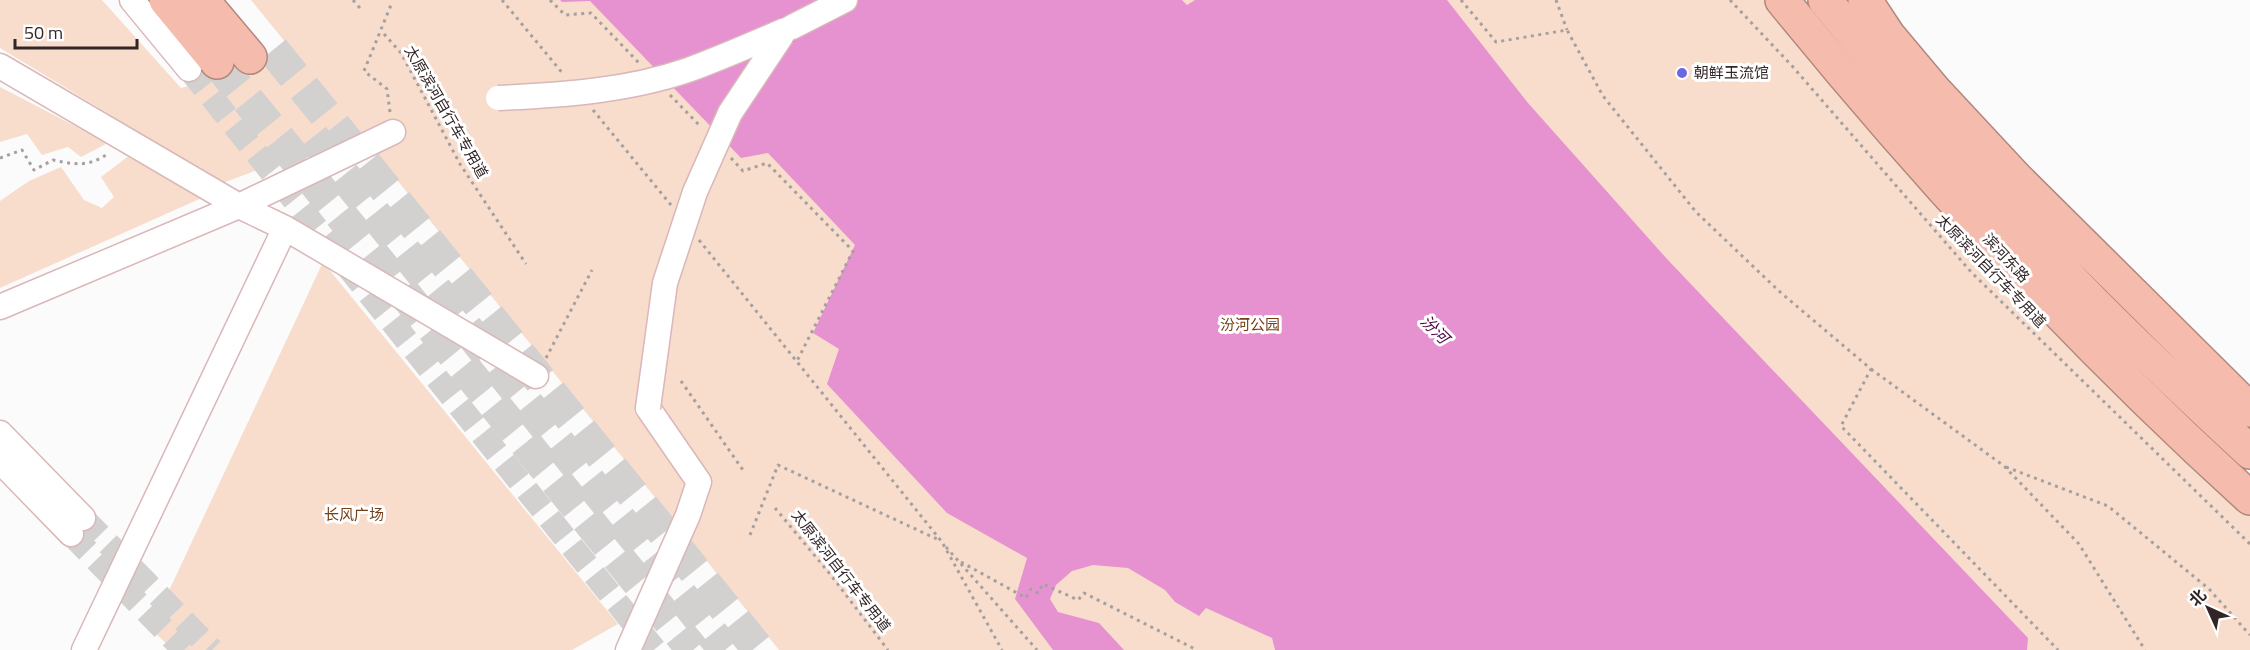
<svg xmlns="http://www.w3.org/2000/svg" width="2250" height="650" viewBox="0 0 2250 650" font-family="'Titillium Web','Noto Sans SC',sans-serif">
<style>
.green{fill:#f8ddcd}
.water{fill:#e692d0}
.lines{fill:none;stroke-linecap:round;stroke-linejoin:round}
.minor-tunnel{stroke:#d3d0d0;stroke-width:24;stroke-dasharray:24 12;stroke-linecap:butt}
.highway-tunnel{stroke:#d3d0d0;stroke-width:33;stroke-dasharray:33 16;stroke-linecap:butt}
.minor-casing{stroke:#dab7b9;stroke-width:27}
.highway-casing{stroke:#b1877e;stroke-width:36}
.path{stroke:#a5a0a0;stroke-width:3;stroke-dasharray:3 4.5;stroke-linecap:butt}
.minor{stroke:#fff;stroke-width:24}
.highway{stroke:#f5bcae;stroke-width:33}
.minor-bridge-casing{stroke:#dab7b9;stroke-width:27;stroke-linecap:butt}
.minor-bridge{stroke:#fff;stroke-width:24}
.poi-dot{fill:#6c68e2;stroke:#fff;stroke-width:2}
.labels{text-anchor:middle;stroke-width:6;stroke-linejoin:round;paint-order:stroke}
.poi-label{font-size:15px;fill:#322526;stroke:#fff;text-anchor:start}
.street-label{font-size:15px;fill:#322526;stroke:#fff}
.park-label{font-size:15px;fill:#763e16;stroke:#fff}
.water-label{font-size:16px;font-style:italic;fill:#4f0342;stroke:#fff}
</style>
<rect width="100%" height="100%" fill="#fbfbfb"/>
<!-- green -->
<path class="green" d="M0,0H102L181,88L299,59L251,0H1765L1869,130L1998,275L2250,515V650H779L358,132L223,183L0,48Z
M0,87L108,143L81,157L68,147L42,155L27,134L0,142Z
M130,155L204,197L0,288V201L29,181L61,167L84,200L102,208L114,197L101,177Z
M323,262L618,624L572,650H173L151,629Z"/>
<!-- water -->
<path class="water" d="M560,0H1182L1187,5L1195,0H1447L1528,103L1667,259L2028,638L2027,650H1275L1272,638L1206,608L1199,616L1175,602L1165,590L1128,568L1093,565L1072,571L1056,585L1050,599L1058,612L1099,623L1124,650H1053L1015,599L1027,558L947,513L827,384L839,349L813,333L855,245L768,153L741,158L590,1L562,2Z"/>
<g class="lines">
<!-- minor-tunnel -->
<path class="minor-tunnel" d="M189,69L655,650
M83,518L212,650
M71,534L184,650"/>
<!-- highway-tunnel -->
<path class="highway-tunnel" d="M273,50L759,650
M217,62L693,650
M313,137L725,650"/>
<!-- minor casing -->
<g class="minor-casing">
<path id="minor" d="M132,0L189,69
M792,27L845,0
M0,66L239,206L285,228L536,376
M0,307L239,206L393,132
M0,433L83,518
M0,461L71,534
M84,650L285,228
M628,650L688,515L699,482L648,408"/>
</g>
<!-- highway casing -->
<g class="highway-casing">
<path id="highway" d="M166,0L217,62
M202,0L250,57
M1782,0C1926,177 2080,344 2250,498
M1825,0C1910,104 1999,206 2093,302C2144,353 2197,403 2250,452
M1865,0L1888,35L1935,91L2016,178L2250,410"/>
</g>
<!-- path -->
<path class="path" d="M353,0L360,8
M502,0L564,75
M550,0L565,15L591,13L639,63
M1461,0L1496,42L1567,30L1603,96L1696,212L1780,292L1871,369L1841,426L2058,650
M1556,0L1567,30
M1730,0L1793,67L1972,273L2250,544
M384,34L401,53L460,164L526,264
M670,95L701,127
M593,110L671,205
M390,112L387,89L364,71L391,5
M0,158L22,150L34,170L53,160C77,165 88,167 109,153
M731,158L743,171L767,163L853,251L797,361
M699,240L942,542L1002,650
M546,358L592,270
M1871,369L2004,466L2079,544L2145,650
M681,381L745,473
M2006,467L2108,506L2209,589L2250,635
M775,508L830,574L888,650
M750,535L778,465L939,540
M946,547L1037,650
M961,562L1026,598L1031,589L1038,593L1043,584L1078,600L1084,593L1197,650"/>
<!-- minor -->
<use href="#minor" class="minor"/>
<!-- highway -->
<use href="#highway" class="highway"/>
<!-- minor-bridge casing -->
<g class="minor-bridge-casing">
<path id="minor-bridge" d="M498,98C562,95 627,91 688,70C721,58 753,44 785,30
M648,408L665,283L695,192L730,113L782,35"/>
</g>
<!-- minor-bridge -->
<use href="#minor-bridge" class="minor-bridge"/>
</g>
<!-- markers -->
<circle class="poi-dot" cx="1682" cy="73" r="6"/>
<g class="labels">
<!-- poi labels -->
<g class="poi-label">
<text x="1694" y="78">朝鲜玉流馆</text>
</g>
<!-- street labels -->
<g class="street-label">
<text transform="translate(446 112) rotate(60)" y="5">太原滨河自行车专用道</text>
<text transform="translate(2006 258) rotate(47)" y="5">滨河东路</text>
<text transform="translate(1991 271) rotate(46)" y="5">太原滨河自行车专用道</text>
<text transform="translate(841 571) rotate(52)" y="5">太原滨河自行车专用道</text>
</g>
<!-- park labels -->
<g class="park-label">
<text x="1250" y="330">汾河公园</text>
<text x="354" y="520">长风广场</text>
</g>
<!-- water labels -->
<g class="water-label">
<text transform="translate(1435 329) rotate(45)" y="6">汾河</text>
</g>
</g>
<!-- north arrow -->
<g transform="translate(2208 608) rotate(315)" stroke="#ffffff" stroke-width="4.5" paint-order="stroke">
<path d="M0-4.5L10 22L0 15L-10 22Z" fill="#322526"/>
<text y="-9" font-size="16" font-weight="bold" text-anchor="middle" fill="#322526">北</text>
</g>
<!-- scale -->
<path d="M15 39v9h122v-9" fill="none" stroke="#322526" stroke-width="3"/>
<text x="24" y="39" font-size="18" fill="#322526" stroke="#ffffff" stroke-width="4.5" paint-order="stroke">50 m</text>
</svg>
